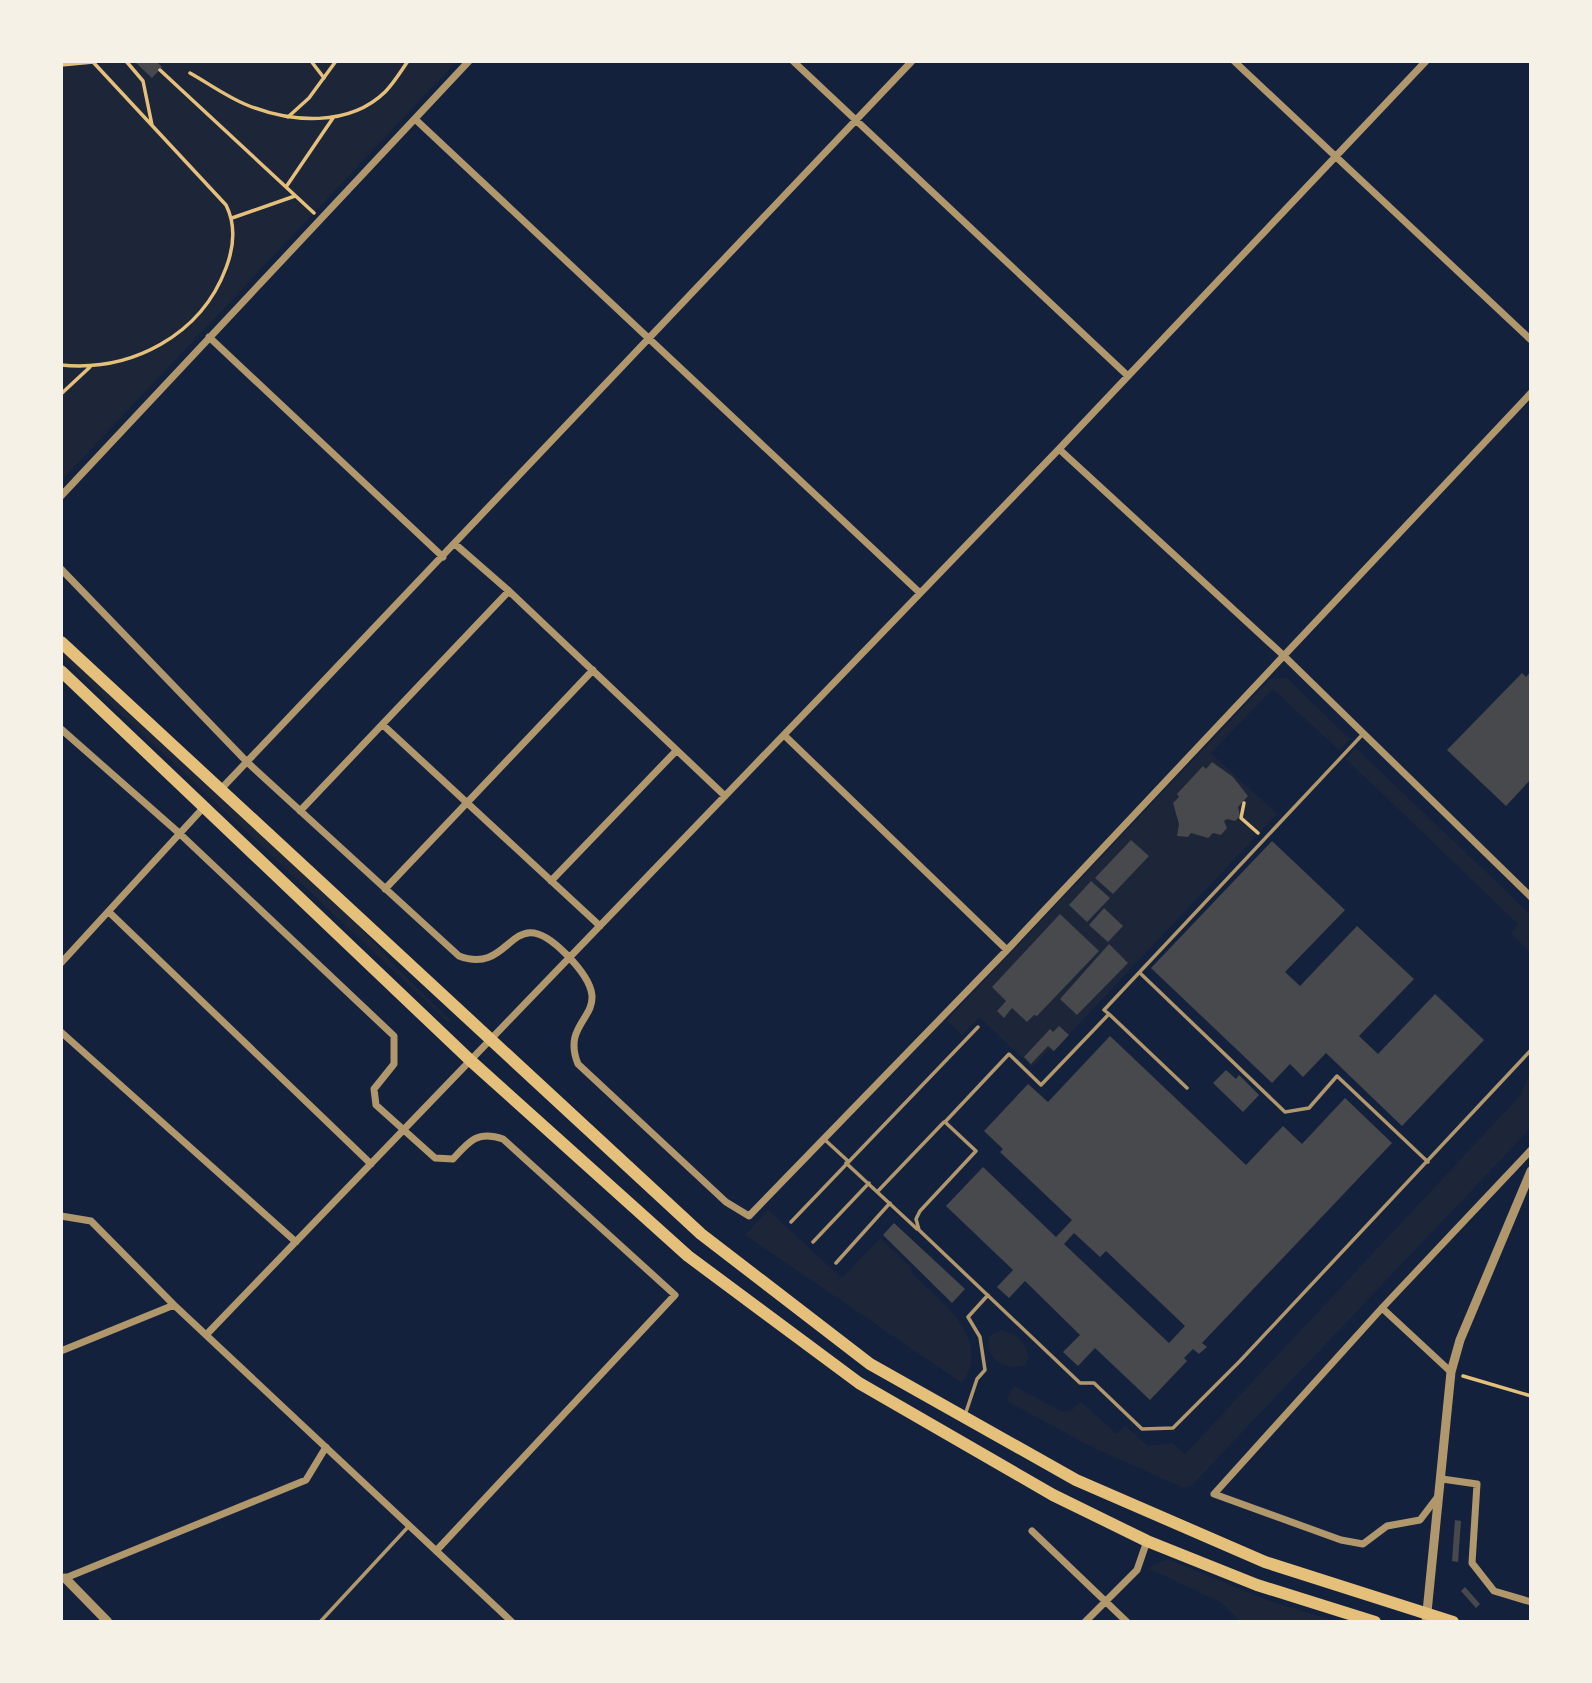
<svg xmlns="http://www.w3.org/2000/svg" width="1592" height="1683" viewBox="0 0 1592 1683" font-family="Merriweather,serif">
<style>
.green{fill:#1d2539}
.building{fill:#48494c;fill-rule:evenodd}
.lines{fill:none;stroke-linecap:round;stroke-linejoin:round}
.path{stroke:#e5c07b;stroke-width:3.5}
.service{stroke:#b1986c;stroke-width:3.5}
.minor{stroke:#b1986c;stroke-width:7}
.tertiary{stroke:#b1986c;stroke-width:9}
.trunk{stroke:#e5c07b;stroke-width:12}
</style>
<rect width="100%" height="100%" fill="#14213d"/>
<!-- green -->
<path class="green" d="M61,61H457L61,481Z
M61,649L354,920L396,967L450,1020L449,1023L61,657Z
M1287,678L1350,739L1339,750L1273,689L1211,753L1277,814L1052,1052L1049,1050L1032,1067L979,1017L962,1035L947,1020L1270,679Z
M1356,748L1531,915V953L1511,933L1518,924L1346,759Z
M1531,1071V1124L1527,1132L1191,1486L1184,1488L1094,1448L1006,1401L1014,1386L1063,1412L1072,1410L1081,1402L1117,1434L1125,1426L1148,1446L1173,1443L1185,1454L1520,1096Z
M768,1210L842,1278L880,1238L910,1266L913,1275C943,1302 993,1341 962,1383L745,1235Z
M1001,1330C1016,1333 1027,1343 1029,1359L1023,1366C1004,1370 984,1358 989,1336Z
M1167,1559L1267,1600L1338,1622H1241L1222,1603L1148,1568Z"/>
<!-- building -->
<path class="building" d="M134,61H156L162,67L152,78Z
M1531,671V779L1506,806L1447,750L1522,673L1526,677Z
M1212,762L1233,777L1248,796L1238,807L1240,816L1235,821L1227,819L1224,821L1227,828L1221,835L1213,833L1208,838L1191,833L1188,837L1177,836L1179,824L1173,803L1179,797L1177,794L1203,766L1206,769Z
M1131,840L1149,856L1113,894L1095,878Z
M1272,841L1345,910L1285,972L1300,986L1357,926L1414,979L1359,1036L1378,1054L1435,994L1484,1040L1402,1126L1326,1053L1303,1077L1290,1064L1272,1083L1151,968Z
M1091,881L1110,898L1087,922L1069,905Z
M1104,908L1123,926L1108,942L1089,925Z
M1060,914L1099,951L1037,1016L1034,1015L1027,1022L1012,1008L1004,1018L997,1011L1006,1001L992,987Z
M1109,944L1128,963L1077,1015L1060,999Z
M1059,1026L1069,1035L1054,1051L1048,1046L1031,1064L1024,1057L1050,1029L1053,1032Z
M1110,1036L1246,1165L1283,1126L1302,1144L1345,1098L1392,1143L1202,1343L1207,1347L1199,1354L1193,1349L1184,1358L1187,1361L1150,1400L1095,1348L1078,1366L1063,1352L1080,1335L1025,1281L1009,1298L997,1287L1013,1270L946,1206L983,1167L1056,1237L1072,1220L1000,1152L1003,1149L984,1131L1028,1084L1048,1102ZM1074,1233L1100,1257L1106,1251L1185,1326L1169,1343L1064,1244Z
M1226,1070L1236,1079L1239,1075L1259,1095L1243,1112L1213,1083Z
M894,1223L965,1289L952,1303L883,1235Z
M1455,1520L1461,1521L1458,1562L1452,1561Z
M1465,1587L1480,1604L1476,1608L1461,1591Z"/>
<g class="lines">
<!-- path -->
<path class="path" d="M126,61L143,81L152,125
M311,61L324,78
M61,65L93,62L226,205C236,225 234,247 226,268C201,335 132,372 61,365
M160,70L314,213
M190,73C208,83 227,97 247,105C291,123 349,127 385,92C394,83 401,71 408,61
M288,117L309,98L336,61
M286,187L333,118
M232,218L295,196
M61,394L90,367
M1244,803L1241,818L1258,833
M1463,1376L1531,1396"/>
<!-- service -->
<path class="service" d="M1363,734L1104,1010L1109,1014L1041,1085L1009,1054L945,1122L976,1151L920,1211L916,1219L919,1230L1080,1383H1094L1142,1429L1173,1428L1240,1361L1531,1050
M1140,973L1285,1112L1309,1108L1337,1076L1428,1162
M1109,1014L1187,1088
M824,1139L848,1161
M846,1163L917,1229
M878,1191L944,1122
M791,1222L978,1027
M813,1242L869,1183
M836,1263L890,1203
M965,1415L977,1379L985,1370L980,1337L968,1317L988,1295
M320,1622L408,1527"/>
<!-- minor -->
<path class="minor" d="M793,61L1128,376
M1234,61L1531,340
M415,119L920,593
M209,337L443,557
M1059,449L1283,655L1531,897
M61,496L469,61
M455,544L509,591L725,796
M61,569L247,762L459,956C514,977 509,896 566,954C628,1017 557,1012 578,1064L726,1202L749,1216L1007,950L1531,393
M383,725L600,926
M61,729L179,833L394,1036V1064L374,1089L376,1105L435,1158L453,1159C469,1141 478,1130 503,1139L675,1295L436,1551
M784,735L1007,950
M221,789L912,61
M300,811L509,591
M551,881L676,751
M385,889L593,670
M110,913L371,1164
M61,963L204,807
M61,1032L296,1242
M61,1216L91,1221L174,1305L512,1622
M1382,1308L1451,1372
M206,1335L1059,449L1426,61
M61,1351L174,1305
M1442,1479L1477,1484L1472,1563L1494,1591L1531,1602
M1439,1495L1420,1520L1387,1526L1363,1544L1341,1540L1214,1494L1382,1308L1531,1150
M1032,1531L1127,1622
M63,1579L306,1480L326,1447
M1085,1622L1137,1570L1147,1541"/>
<!-- tertiary -->
<path class="tertiary" d="M65,1578L108,1622
M1426,1622L1451,1372L1460,1340L1531,1171"/>
<!-- trunk -->
<path class="trunk" d="M61,642L701,1234L870,1364L1076,1480L1265,1562L1453,1622
M61,671L471,1061L688,1256L859,1383L1053,1495L1147,1541L1257,1585L1375,1622"/>
</g>
<!-- border -->
<rect width="1592" height="1683" fill="none" stroke="#f6f1e7" stroke-width="126"/>
</svg>
